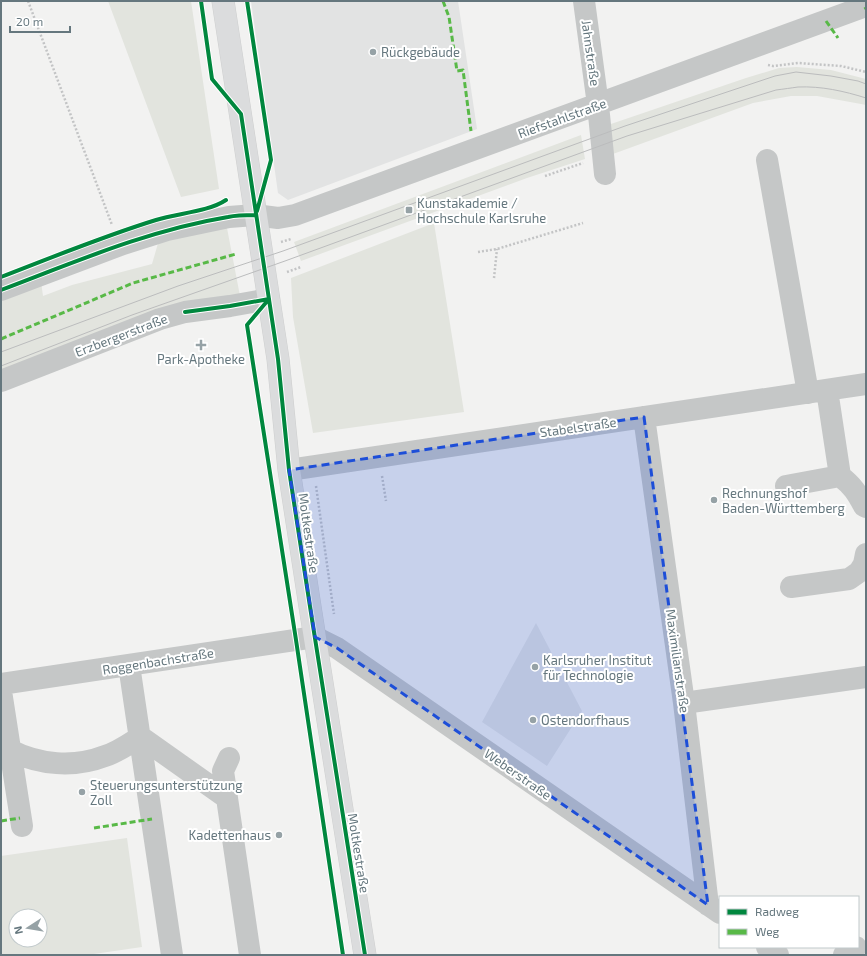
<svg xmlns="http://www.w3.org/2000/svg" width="867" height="956" viewBox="0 0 867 956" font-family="'Exo 2',sans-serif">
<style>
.built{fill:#e2e3e3}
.green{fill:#e2e4de;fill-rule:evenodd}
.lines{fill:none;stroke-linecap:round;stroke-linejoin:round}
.major-casing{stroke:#cecfcf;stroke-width:23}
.path{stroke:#c3c4c5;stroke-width:2.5;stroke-dasharray:2 2;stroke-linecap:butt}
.minor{stroke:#c5c7c7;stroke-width:22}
.major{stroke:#dbdcdd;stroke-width:22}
.tram{stroke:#bbbcbd;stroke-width:1}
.quiet{stroke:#58b947;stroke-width:3;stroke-dasharray:6 3;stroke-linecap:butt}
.cycleway-casing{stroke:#fff;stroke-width:6}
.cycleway{stroke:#00873e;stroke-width:4}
.marked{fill:#1d4ed8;fill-opacity:0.2;stroke:#1d4ed8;stroke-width:3;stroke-dasharray:8 5;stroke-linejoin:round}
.poi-dot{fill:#96a2a6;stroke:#fff;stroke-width:1.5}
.labels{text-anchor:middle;stroke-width:4;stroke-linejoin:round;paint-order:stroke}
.poi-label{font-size:13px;fill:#65777e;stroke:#fff;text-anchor:start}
.street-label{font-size:13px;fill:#65777e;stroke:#fff}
</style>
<rect width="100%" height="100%" fill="#f2f2f1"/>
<!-- built -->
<path class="built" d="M251,1H458L477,129L288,200L278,193Z
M536,623L582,711L547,766L482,722Z"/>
<!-- green -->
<path class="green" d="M108,1H191L219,189L181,197Z
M797,67L831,70L866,79V105L861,104L817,96H791L753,103L613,154L608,125L746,78L779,68Z
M581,135L585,159L527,178L301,261L294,242Z
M434,223L464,412L313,433L293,317L291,278Z
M227,228L240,296L1,372V297L41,282L43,296L72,285L152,264L159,240Z
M127,838L142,947L87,955H1V856ZM16,916H40V940H16Z"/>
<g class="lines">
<!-- major casing -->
<g class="major-casing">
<path id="major" d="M223,1L278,359L289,470L311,613L365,955"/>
</g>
<!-- path -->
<path class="path" d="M28,1L112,225
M768,65L773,66L798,63L841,66L866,72
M545,176L583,163
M281,242L291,239
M478,252L497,249L583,223
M287,272L301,267
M494,278L497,249
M382,476L386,501
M316,486L334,614"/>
<!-- minor -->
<path class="minor" d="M584,1L598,105L605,174
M767,160L808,393
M1,290L123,244L167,230L229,217L255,215L278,218L295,215L866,6
M1,381L160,319L185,312L230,306L269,299
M644,417L684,703L708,905
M289,470L866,384
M840,476C853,486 857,493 864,506L866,507
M786,486L840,476L827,390
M791,587L849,579L859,572L864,564L866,554
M129,665L172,955
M1,684L315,637L337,648L720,913
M1,691L22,826
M684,703L866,677
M10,750C39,765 74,768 105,756C118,752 129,744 140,737L145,740L227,798L250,955
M227,798L223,771L229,758
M767,947L778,955
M844,955L856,947"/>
<!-- major -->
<use href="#major" class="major"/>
<!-- tram -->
<path class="tram" d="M1,352L178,286L283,251L625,126L775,76L796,72L831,76L858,81L866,84
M1,366L132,315L285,261L627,136L776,90C784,89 791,88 798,87C821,86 844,91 866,98"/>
<!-- quiet -->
<path class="quiet" d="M443,1L449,17L457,71L463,70L471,131
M865,7L866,9
M826,21L838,38
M1,339L133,283L236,254
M1,821L20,818
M94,828L152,819"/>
<!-- cycleway casing -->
<g class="cycleway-casing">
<path id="cycleway" d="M201,1L212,79L241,114L278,359L289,470L311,613L365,955
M247,1L271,160L257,211
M1,277C53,257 104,236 156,220C178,213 208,212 226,200
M1,290C75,262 149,230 228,217C237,215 246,215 255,215
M269,299L247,325L296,640L343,955
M185,312L230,306L269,299"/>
</g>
<!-- cycleway -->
<use href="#cycleway" class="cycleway"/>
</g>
<!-- marked area -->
<path class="marked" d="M644,417L708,905L337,648L315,637L289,470Z"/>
<!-- markers -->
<g class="poi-dot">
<circle cx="373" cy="52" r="4"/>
<rect x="405" y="206" width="8" height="8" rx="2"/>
<path d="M199 339h4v4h4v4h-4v4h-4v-4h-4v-4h4z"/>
<circle cx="714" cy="500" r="4"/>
<circle cx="535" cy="667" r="4"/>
<circle cx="533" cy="720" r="4"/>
<circle cx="82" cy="792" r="4"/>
<circle cx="279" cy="835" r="4"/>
</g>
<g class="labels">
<!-- poi labels -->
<g class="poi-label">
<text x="381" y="57">Rückgebäude</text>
<text x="417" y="208">Kunstakademie /<tspan x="417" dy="15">Hochschule Karlsruhe</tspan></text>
<text x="201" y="364" text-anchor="middle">Park-Apotheke</text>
<text x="722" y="498">Rechnungshof<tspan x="722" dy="15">Baden-Württemberg</tspan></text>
<text x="543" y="665">Karlsruher Institut<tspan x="543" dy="15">für Technologie</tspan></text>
<text x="541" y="725">Ostendorfhaus</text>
<text x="90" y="790">Steuerungsunterstützung<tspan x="90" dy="15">Zoll</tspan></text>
<text x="271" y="840" text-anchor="end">Kadettenhaus</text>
</g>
<!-- street labels -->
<g class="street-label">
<text transform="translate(591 53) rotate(82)" y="5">Jahnstraße</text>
<text transform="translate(562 118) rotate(-20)" y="5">Riefstahlstraße</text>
<text transform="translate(121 335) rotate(-21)" y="5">Erzbergerstraße</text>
<text transform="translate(578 427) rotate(-8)" y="5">Stabelstraße</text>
<text transform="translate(309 533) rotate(82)" y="5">Moltkestraße</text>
<text transform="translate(158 661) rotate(-9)" y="5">Roggenbachstraße</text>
<text transform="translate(678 661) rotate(82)" y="5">Maximilianstraße</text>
<text transform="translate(518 774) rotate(35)" y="5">Weberstraße</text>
<text transform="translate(359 853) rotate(81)" y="5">Moltkestraße</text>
</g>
</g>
<!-- border -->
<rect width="867" height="956" fill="none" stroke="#65777e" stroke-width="4"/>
<!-- legend -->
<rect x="719" y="896" width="140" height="52" fill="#ffffff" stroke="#c1c9cb"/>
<rect x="727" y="909" width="20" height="6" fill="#00873e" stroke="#c1c9cb"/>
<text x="755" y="916" font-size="12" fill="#65777e">Radweg</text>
<rect x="727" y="929" width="20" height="6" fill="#58b947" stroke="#c1c9cb"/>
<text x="755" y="936" font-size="12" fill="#65777e">Weg</text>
<!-- north arrow -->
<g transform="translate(28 928) rotate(258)"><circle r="19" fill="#ffffff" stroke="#c1c9cb"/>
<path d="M0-3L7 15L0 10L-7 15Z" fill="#96a2a6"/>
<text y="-6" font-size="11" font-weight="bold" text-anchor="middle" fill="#65777e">N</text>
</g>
<!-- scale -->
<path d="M10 26v6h60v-6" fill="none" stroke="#65777e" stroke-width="2"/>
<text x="16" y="26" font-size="12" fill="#65777e" stroke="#ffffff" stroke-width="3" paint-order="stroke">20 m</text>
</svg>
